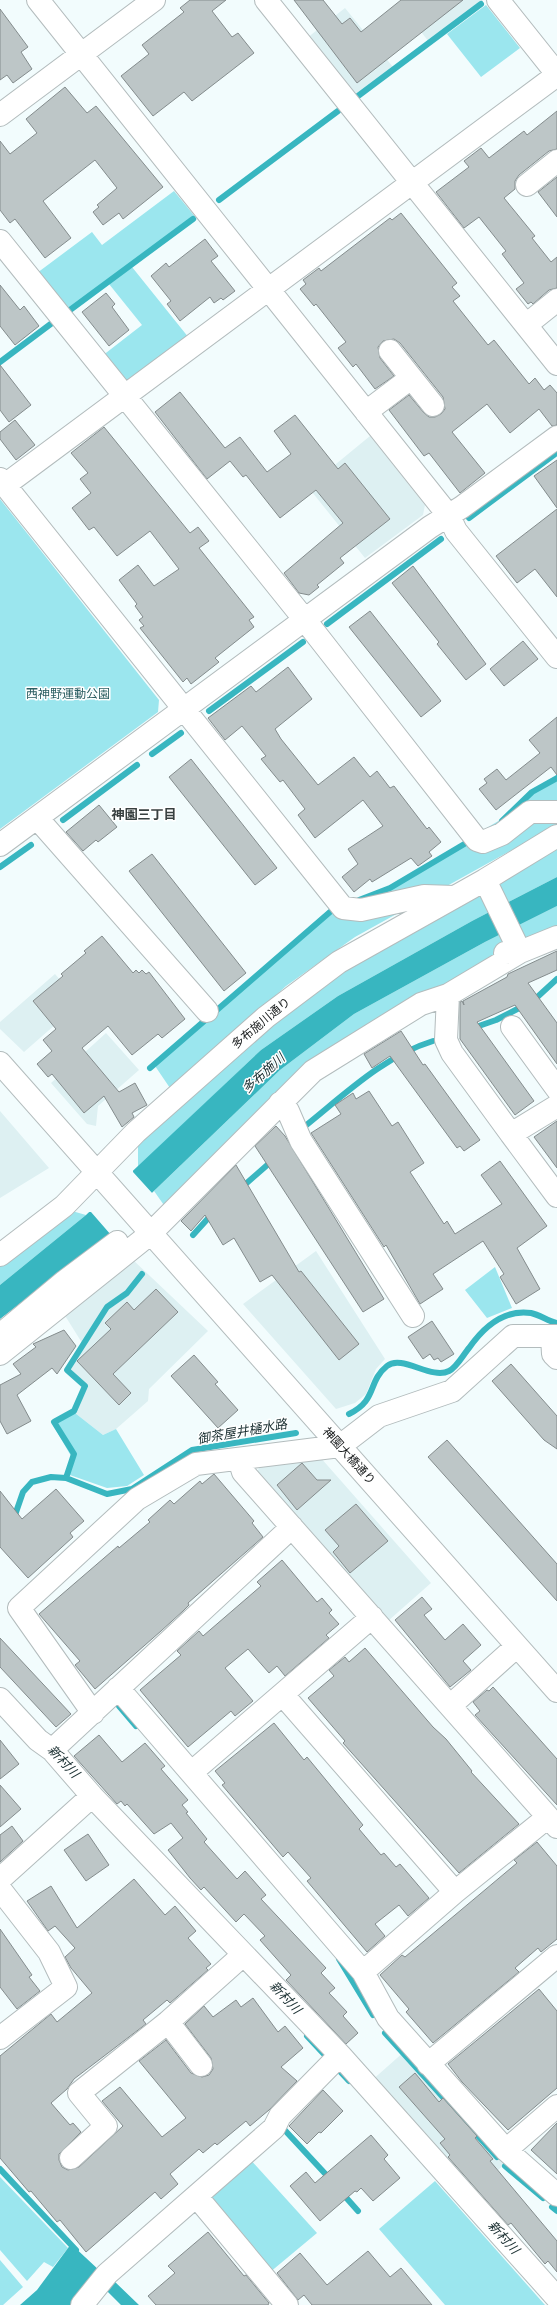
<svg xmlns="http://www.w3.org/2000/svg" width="557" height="2305" viewBox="0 0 557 2305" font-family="Raleway,'Noto Sans JP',sans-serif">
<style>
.built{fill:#ddf0f2}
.green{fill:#9be6ee}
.water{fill:#38b6c0}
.pier{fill:#f2fcfd}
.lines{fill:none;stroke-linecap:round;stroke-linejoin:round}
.stream{stroke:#38b6c0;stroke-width:6}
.building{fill:#bdc6c7;stroke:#848c8d}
.minor-casing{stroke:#b3bcbd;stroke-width:24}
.minor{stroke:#fff;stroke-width:22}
.labels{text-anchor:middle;stroke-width:3;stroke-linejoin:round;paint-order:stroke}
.park-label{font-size:12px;fill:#2b5e62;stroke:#fff}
.street-label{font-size:12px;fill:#171a1b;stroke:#fff}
.neighbourhood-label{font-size:13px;font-weight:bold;fill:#384040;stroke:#fff}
.water-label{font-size:13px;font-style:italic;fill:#192e30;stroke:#fff}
</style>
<rect width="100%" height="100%" fill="#f2fcfd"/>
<!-- built -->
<path class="built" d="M415,0H482L483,1L429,42L403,9Z
M345,8L393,67L354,96L307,38Z
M370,436L425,505L423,515L365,558L308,487Z
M55,974L80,1003L24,1052L0,1029V1022Z
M106,1033L139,1070L98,1106L96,1126L87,1124L51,1083Z
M0,1111L49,1168L0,1198Z
M316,1251L385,1359L376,1369L366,1394L355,1403L336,1409L243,1304Z
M132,1259L208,1331L149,1389L148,1401L116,1429L103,1435L75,1413L88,1387L70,1371L84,1346L64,1314Z
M320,1457L431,1583L388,1621L257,1473L260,1465Z
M405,2051L506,2163L471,2194L370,2082Z"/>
<!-- green -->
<path class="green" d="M486,5L520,48L481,77L447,34Z
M174,191L197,219L132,267L189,338L132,381L119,378L102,356L142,325L109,284L69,314L37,273L92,232L102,245Z
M0,499L159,700L158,712L0,829Z
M557,775V825L355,937L286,986L172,1091L153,1063L332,907L350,903L390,886L500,820L530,791Z
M557,846V877L472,921L338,996L261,1050L138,1167V1144L269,1025L342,969Z
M557,906V928L305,1067L166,1208L154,1191L280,1070L354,1014L485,942Z
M51,1205L86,1215L0,1285V1243Z
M495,1267L512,1308L487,1318L465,1290Z
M75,1413L103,1435L116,1429L144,1475L127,1486L107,1488L67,1474L71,1456L53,1425Z
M248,2157L317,2233L269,2273L207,2199Z
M0,2177L68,2248L53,2267L44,2262L27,2281L0,2250Z
M435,2181L545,2305H445L379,2229Z
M0,2260L23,2287L3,2305H0Z"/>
<!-- water -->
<path class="water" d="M557,877V906L485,942L354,1014L280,1070L106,1237L0,1319V1285L86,1215L261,1050L338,996L472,921Z
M71,2244L100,2271L73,2305H20L37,2290Z
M113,2280L139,2305H121L107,2291Z"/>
<!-- pier -->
<path class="pier" d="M133,1168V1172L153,1194L111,1235L91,1212H86Z"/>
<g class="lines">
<!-- stream -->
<path class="stream" d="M358,96L481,4
M219,200L338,111
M70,310L193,219
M0,362L52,323
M469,518L555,454
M327,624L441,539
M209,711L303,642
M152,754L181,733
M63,820L137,765
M502,821L532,792L557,778
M0,867L31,845
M359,900L390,888L466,843
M533,1001L557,979
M473,1028L496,1020L525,1005
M150,1068L330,912
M304,1127C344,1095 384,1056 433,1041
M241,1188L273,1160
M193,1235L212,1214
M349,1414C378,1400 367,1382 387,1366C402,1354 431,1380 449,1371C457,1367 463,1355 469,1348C483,1328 504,1309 531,1313C540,1315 548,1321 557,1323
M66,1478L74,1454L54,1422L74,1411L85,1386L67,1370L107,1307L127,1293L142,1274
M14,1518L23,1492L32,1482L51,1477L66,1478L107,1494L132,1489L192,1450L296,1433
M119,1706L136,1726
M339,1959L373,2015
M385,2033L497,2157
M307,2036L349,2081
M280,2125L331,2180
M505,2166L543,2198
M0,2169L76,2250
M342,2193L358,2211
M552,2207L557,2211"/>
</g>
<!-- building -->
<path class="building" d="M190,0H226L212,11L232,37L238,33L254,53L192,101L184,92L153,116L121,76L149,54L142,45L184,12L180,8Z
M294,0H323L342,24L350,18L361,32L401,0H463L357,83Z
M0,9L28,47L21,52L32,69L13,83L7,75L0,80Z
M65,87L87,113L96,106L163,187L123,219L119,213L103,225L93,212L99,207L97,205L117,188L95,160L43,201L71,238L45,258L15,219L10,223L0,210V141L10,154L37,133L26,119Z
M557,111V149L549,151L519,175L515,181V189L504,198L535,236L532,238L551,262L557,257V288L549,290L533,304L531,302L528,304L516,289L524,283L502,254L506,251L479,217L464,228L436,192L469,167L464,161L481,148L489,158L524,131L527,135Z
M557,177V217L538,192Z
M401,213L457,283L452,287L460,296L453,301L488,345L494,340L529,384L535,378L544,390L550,385L557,393V425L552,426L539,409L510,433L487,404L452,432L485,473L460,493L429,453L424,456L389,410L409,395L424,413L429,417H435L441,414L445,409L443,397L400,343L394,339L383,341L378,347L380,358L394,376L375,389L356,364L353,367L338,348L346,342L316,304L314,306L300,289L306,284L303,280L319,268L321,271L390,218L392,220Z
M205,239L218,256L211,261L235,291L223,300L221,298L214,303L210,297L180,321L167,304L171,301L151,276L166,263L169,267Z
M0,285L20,310L24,306L39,326L15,345L0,326Z
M106,293L115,304L112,307L129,330L109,346L82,312Z
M0,365L31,405L9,422L0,410Z
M180,392L225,448L240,437L267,472L291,454L274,431L295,415L338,469L345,463L390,519L340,558L344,563L317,585L319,587L309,595L299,593L284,573L343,523L316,490L280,518L246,475L243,477L230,461L207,479L155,412Z
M15,420L35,445L16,460L0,439V432Z
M104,427L190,533L198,527L209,541L199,548L254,617L249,620L254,627L215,658L219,662L191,684L187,678L183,682L140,628L144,626L139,620L143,617L135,606L137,604L119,580L138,565L154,586L179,569L150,531L117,556L94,527L89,530L72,508L91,493L80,479L88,473L71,453Z
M557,460V508L534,476Z
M557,509V597L535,569L517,583L496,556Z
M413,566L486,664L466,680L437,644L439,642L392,583Z
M370,611L441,701L421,717L349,627Z
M523,641L538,659L504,686L490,669Z
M288,667L312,699L275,729L281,739L318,785L354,757L370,777L377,771L390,788L394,786L427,829L429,827L441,842L429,852L432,856L418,866L411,858L372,882L370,879L354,892L342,877L358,864L348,849L383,826L363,800L315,838L298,815L305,809L283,780L280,782L261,759L266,756L242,726L225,740L208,718L251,686L256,692Z
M557,717V775L551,767L496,810L479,789L487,783L484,779L497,769L506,780L540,753L529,740Z
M191,759L277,868L255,885L169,777Z
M99,805L117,827L98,842L96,840L83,851L66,832Z
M152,854L246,973L224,991L129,871Z
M102,936L133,973L136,970L139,973L142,970L146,974L149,972L185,1019L162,1038L158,1034L132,1055L108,1026L82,1048L119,1092L135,1083L147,1105L132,1113L134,1117L122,1127L104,1096L84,1113L52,1074L48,1077L37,1064L52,1051L43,1040L56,1029L33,1001L63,976L61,974L86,953L84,951Z
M557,951V970L528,983L557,1023V1064L515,1005L477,1022L534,1101L515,1115L460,1039V1002L462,1001L464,1005L463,1001L507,977L508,974Z
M401,1031L423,1065L425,1064L480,1140L464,1151L460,1146L457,1148L390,1056L372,1068L364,1054Z
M369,1091L392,1126L398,1122L424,1163L410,1172L444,1224L447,1221L455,1234L502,1204L481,1175L500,1161L547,1226L517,1248L540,1289L516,1304L500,1277L504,1274L483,1241L433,1274L443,1289L420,1304L386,1245L384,1247L311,1133L341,1114L335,1105L353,1093L356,1099Z
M557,1121V1168L534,1137Z
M276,1126L285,1136L384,1299L363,1312L255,1146Z
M236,1165L299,1272L301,1271L359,1344L339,1360L272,1275L260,1282L234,1238L223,1245L205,1215L191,1231L181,1221Z
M156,1289L178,1312L113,1374L131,1393L119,1405L77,1361L111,1329L105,1323L127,1302L134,1310Z
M432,1321L454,1354L441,1362L438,1358L434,1360L430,1354L423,1359L408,1337Z
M64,1330L76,1346L57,1374L52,1368L17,1395L31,1421L7,1434L0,1421V1385L21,1374L13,1364L36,1347L33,1344Z
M194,1355L218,1382L215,1384L238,1410L218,1428L171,1376Z
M511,1364L557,1416V1449L544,1440L492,1381Z
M447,1440L557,1564V1601L428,1457Z
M302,1463L317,1480H331L297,1510L277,1485Z
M214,1474L254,1521L252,1523L263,1537L188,1603L189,1605L183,1611L161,1631L95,1689L75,1665L80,1661L39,1614L118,1546L119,1548L150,1522L148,1520L170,1500L174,1504L200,1481L202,1484Z
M56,1489L84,1521L70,1533L73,1537L28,1578L0,1547V1491L22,1519Z
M356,1504L388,1541L350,1573L333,1552L339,1546L325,1530Z
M282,1560L317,1602L322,1598L332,1610L329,1613L339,1624L326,1635L329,1638L285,1676L277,1666L269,1673L248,1649L225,1668L253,1701L235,1716L231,1711L188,1747L140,1690L181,1655L177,1651L199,1631L203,1636L261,1586L257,1582Z
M422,1597L432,1609L424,1615L445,1640L463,1624L481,1645L463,1661L471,1670L450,1687L395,1620Z
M0,1638L71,1714L56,1727L0,1667Z
M365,1648L433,1727L446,1739L472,1771L471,1772L519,1824L459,1873L343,1743L345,1741L308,1698L334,1676L329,1670L345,1657L349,1662Z
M493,1687L557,1759V1805L475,1715L480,1711L473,1702L487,1690L489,1691Z
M274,1723L304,1760L307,1757L363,1825L359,1829L381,1855L384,1853L396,1867L400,1864L429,1898L408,1916L399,1905L375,1924L385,1936L367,1952L307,1881L311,1878L288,1852L283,1857L222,1785L225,1783L215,1771Z
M99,1735L122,1762L145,1743L165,1766L161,1769L188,1800L182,1805L188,1812L186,1813L207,1839L204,1842L237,1879L245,1871L266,1895L261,1899L326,1968L321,1973L335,1988L329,1993L347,2012L343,2016L358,2033L346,2044L286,1980L291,1975L260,1940L265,1936L244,1914L236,1922L204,1887L201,1890L190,1878L168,1850L183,1838L171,1823L154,1834L127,1804L125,1806L121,1801L117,1804L74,1756Z
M0,1740L19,1764L0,1779Z
M0,1785L21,1809L0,1827Z
M12,1826L23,1841L0,1862V1835Z
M88,1834L109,1865L86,1881L64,1850Z
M537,1842L557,1866V1939L541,1952L538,1948L515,1968L519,1972L433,2043L406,2012L409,2009L380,1975L402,1955L405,1957L517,1863L514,1860Z
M134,1879L165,1915L175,1906L196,1931L188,1938L211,1964L206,1968L208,1970L170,2003L167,2000L143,2020L146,2024L74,2079L67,2089L51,2103L70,2125L73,2123L81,2132L59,2154V2160L62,2167L68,2170L79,2167L123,2126L102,2101L120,2087L162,2137L186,2118L139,2061L166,2040L191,2073L202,2077L209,2075L213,2069L211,2058L185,2024L204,2006L213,2017L236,2000L241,2007L253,1998L278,2032L285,2026L303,2048L281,2067L297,2081L269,2110L250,2126L246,2121L217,2145L215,2143L203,2153L199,2149L170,2174L178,2184L161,2199L155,2192L86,2252L60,2220L57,2222L31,2191L29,2192L0,2158V2056L51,2014L57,2022L92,1993L71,1968L65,1957L75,1948L55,1926L48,1931L27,1901L51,1886L77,1928Z
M0,1929L32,1975L29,1977L40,1991L17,2009L0,1987Z
M539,1989L557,2011V2088L508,2130L462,2082L448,2064Z
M415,2073L439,2102L443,2098L477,2136L475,2138L493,2159L490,2161L557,2241V2272L548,2261L545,2264L511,2223L508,2225L448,2157L450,2155L440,2143L445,2139L399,2087Z
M323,2090L343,2111L321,2133L319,2132L307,2144L289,2126Z
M557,2123V2174L531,2150Z
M371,2135L388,2155L384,2159L400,2178L373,2201L361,2188L357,2192L355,2191L320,2221L290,2186L306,2172L315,2183Z
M208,2232L244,2276L246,2275L269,2303L268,2305H156L148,2296L175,2273L168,2266Z
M368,2251L390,2277L401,2268L432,2305H312L304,2295L298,2300L277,2273L300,2253L327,2285Z"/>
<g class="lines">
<!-- minor casing -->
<g class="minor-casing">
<path id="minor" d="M38,0L449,516L456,531L557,657
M266,0L557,364
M498,0L557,74
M0,115L154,0
M527,185L557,161
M0,241L305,620L477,840L483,842L502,834L530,812H557
M526,325L557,300
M390,351L433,405
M366,412L411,378
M0,479L343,908L361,910L424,896L454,897
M5,485L557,75
M37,818L207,1011
M0,845L430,527L462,507L557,437
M485,880L520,952L505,953
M448,995L446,1040L452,1053L511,1134L557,1106
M512,1027L557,1089
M0,1063L557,1691
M280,1103L288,1111L301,1141L413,1316
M511,1134L557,1196
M0,1255L64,1206L136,1132L266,1017L339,962L485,880L557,836
M0,1335L65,1281L117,1242
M552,1336L553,1354L557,1358
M0,1354L150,1234L313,1071L421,1004L448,995L520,952L557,937
M239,1459L243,1472L557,1827
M118,1688L363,1972L388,2018L506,2150L557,2195
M283,1695L455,1892
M0,1699L38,1740L52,1750L92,1796L340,2055L557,2298
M450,1706L517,1646
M93,1713L19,1608L137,1499L196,1464L340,1446L379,1416L452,1391L513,1336H557
M52,1750L292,1527
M192,1772L372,1617
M0,1879L92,1796
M0,1889L49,1952L66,1987L0,2038
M363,1972L455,1892L548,1817
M168,2022L201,2065
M428,2064L557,1956
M506,2150L557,2106
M71,2158L106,2126L79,2093L168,2022L243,1955
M197,2197L287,2305
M82,2305L107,2274L274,2128L280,2116L340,2055"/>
</g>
<!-- minor -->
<use href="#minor" class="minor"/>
</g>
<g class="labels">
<!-- park labels -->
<g class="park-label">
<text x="68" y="698">西神野運動公園</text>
</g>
<!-- street labels -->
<g class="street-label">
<text transform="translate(261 1023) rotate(-40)" y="4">多布施川通り</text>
<text transform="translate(349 1456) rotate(48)" y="4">神園大橋通り</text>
</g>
<!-- neighbourhood labels -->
<g class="neighbourhood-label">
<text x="144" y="819">神園三丁目</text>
</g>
<!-- water labels -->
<g class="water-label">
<text transform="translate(263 1073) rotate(-42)" y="5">多布施川</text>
<text transform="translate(242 1431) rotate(-10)" y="5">御茶屋井樋水路</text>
<text transform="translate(64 1761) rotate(47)" y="5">新村川</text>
<text transform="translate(286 1997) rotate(47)" y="5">新村川</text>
<text transform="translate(504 2237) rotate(48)" y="5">新村川</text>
</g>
</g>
</svg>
